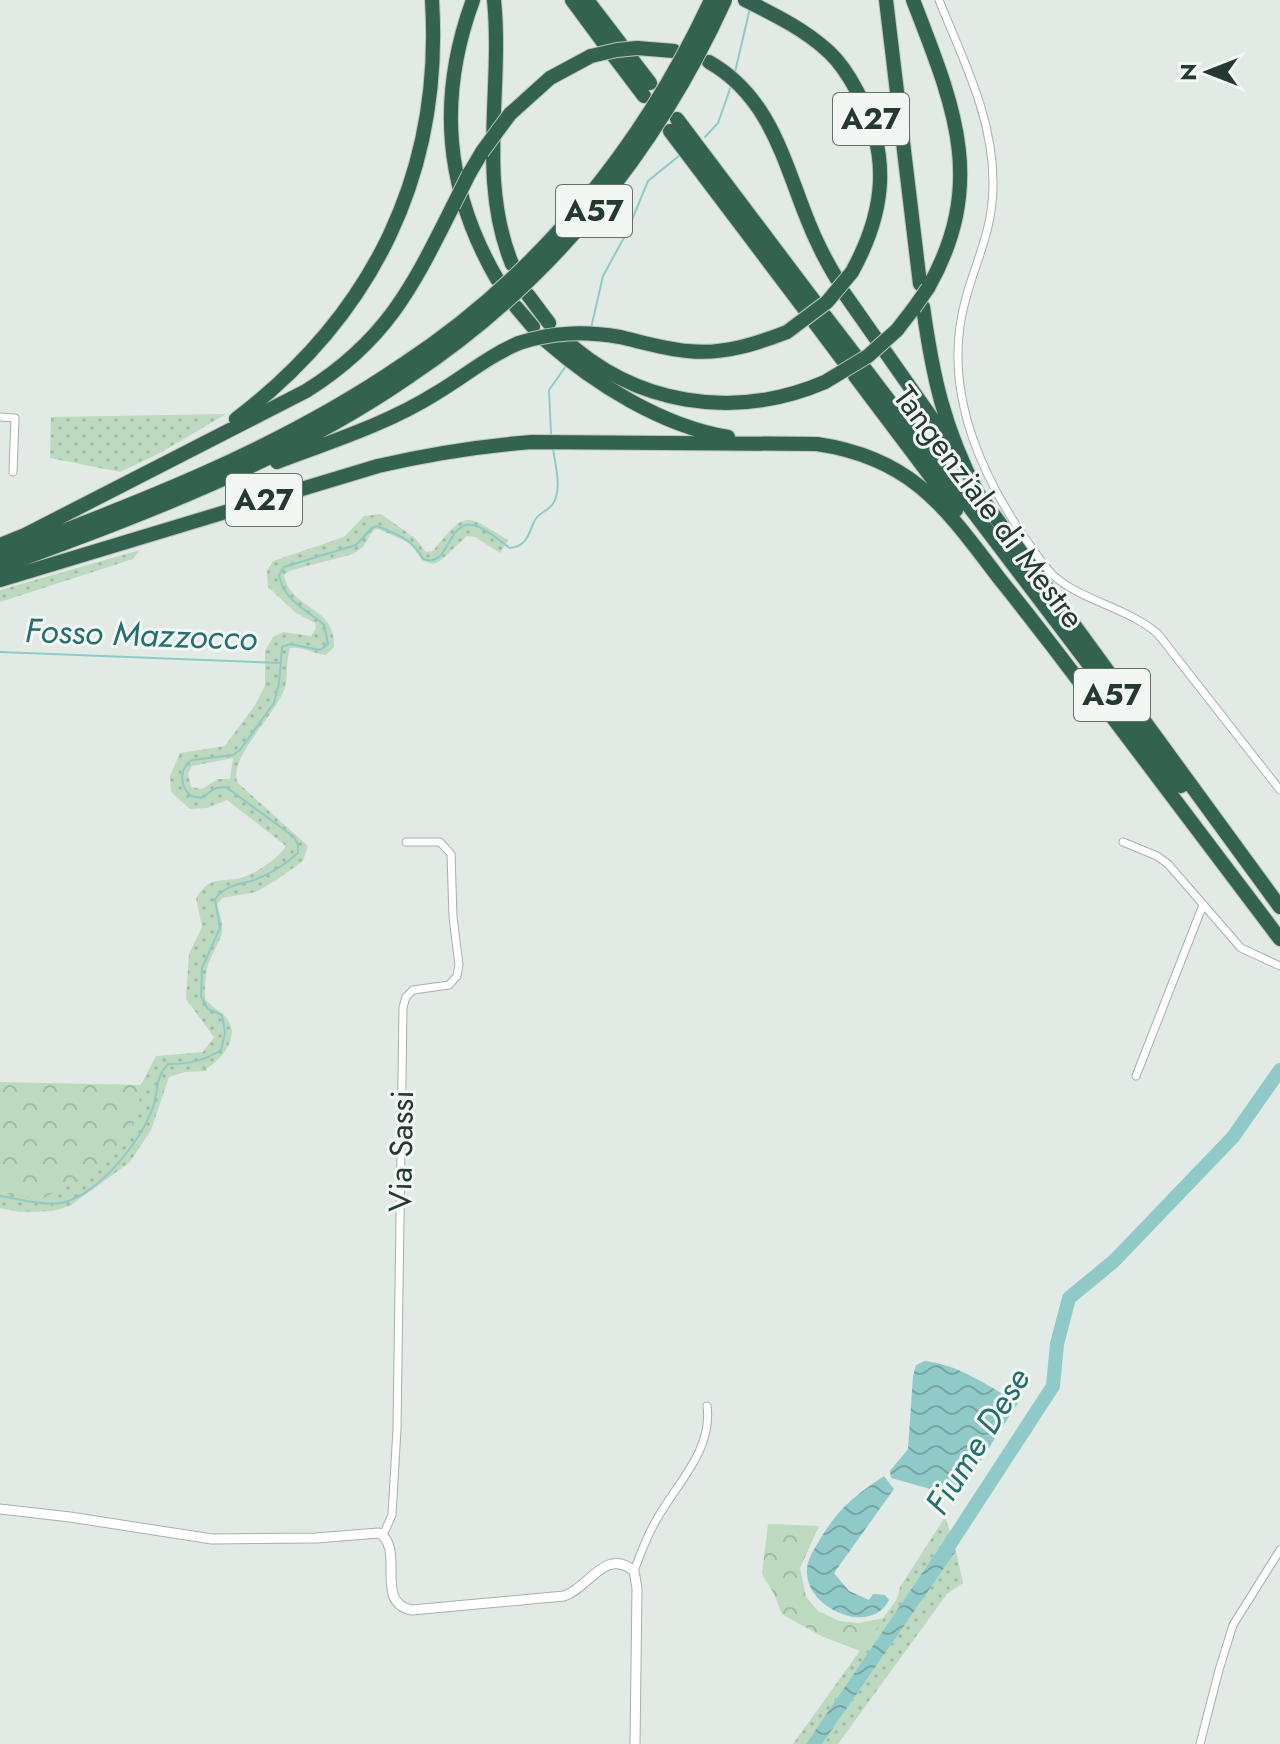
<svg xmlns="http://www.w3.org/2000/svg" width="1280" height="1744" viewBox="0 0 1280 1744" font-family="Jost,sans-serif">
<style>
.grass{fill:url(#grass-dots);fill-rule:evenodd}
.forest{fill:url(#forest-crowns)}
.water{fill:url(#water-waves)}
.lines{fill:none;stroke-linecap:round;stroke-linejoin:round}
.stream{stroke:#8fcac8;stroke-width:2}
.river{stroke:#8fcac8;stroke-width:14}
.minor-casing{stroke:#a5b1ab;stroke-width:9}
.tertiary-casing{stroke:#a5b1ab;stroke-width:11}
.motorway-casing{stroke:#bdc4c1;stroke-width:16}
.minor{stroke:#fff;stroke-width:7}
.tertiary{stroke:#fff;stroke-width:9}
.motorway{stroke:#336250;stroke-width:14}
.motorway-bridge-casing{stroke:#bdc4c1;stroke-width:16;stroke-linecap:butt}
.motorway-bridge{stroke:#336250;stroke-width:14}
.labels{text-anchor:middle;stroke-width:6;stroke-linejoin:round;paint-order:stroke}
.shield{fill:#f2f7f3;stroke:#62726a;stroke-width:2}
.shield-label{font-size:30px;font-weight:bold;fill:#24392f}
.street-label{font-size:32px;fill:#24392f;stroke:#f2f7f3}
.water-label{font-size:34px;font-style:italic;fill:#246f6d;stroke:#f2f7f3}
</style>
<defs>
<pattern id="grass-dots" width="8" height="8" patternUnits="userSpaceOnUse" patternTransform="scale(2)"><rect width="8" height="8" fill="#bdd9bf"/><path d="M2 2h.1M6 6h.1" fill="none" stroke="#a2bba4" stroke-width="1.8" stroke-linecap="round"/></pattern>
<pattern id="forest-crowns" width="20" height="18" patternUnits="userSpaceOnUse" patternTransform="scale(2)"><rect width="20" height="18" fill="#bdd9bf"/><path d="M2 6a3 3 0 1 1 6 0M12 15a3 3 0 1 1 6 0" fill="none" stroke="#a2bba4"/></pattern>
<pattern id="water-waves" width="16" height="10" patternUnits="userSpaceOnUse" patternTransform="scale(2)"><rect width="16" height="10" fill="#8fcac8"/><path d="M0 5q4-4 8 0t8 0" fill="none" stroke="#75a5a3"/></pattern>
</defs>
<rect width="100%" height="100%" fill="#e2eae5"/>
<!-- grass -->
<path class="grass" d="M226,414L160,453L120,472L50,458L51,417Z
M381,514L415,538L426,552L433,551C466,510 464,513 508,540L500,553L475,537L467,536L440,561L432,564L422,560L410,543L378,529L373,530L363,547L353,554L289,571L284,575C291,611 336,605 334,647L326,655C314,654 301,646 290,648C286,661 288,674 285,687C278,713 226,759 238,783L308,846L303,861L275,881L256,892L222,898L217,905C227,936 222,932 210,960C205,971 205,987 205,999C211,1007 223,1012 228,1020C240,1037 221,1061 207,1068V1071L185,1072L169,1077L151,1130L130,1162L70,1206L53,1211L19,1212L0,1208V1193L41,1198L92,1168L116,1144L134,1121L141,1085L156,1056L203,1052L214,1037L186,999L189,954L202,927L196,898C212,872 224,885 246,876C259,871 279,858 286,846L227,800L207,808L190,809L171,792L170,776L180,753L225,746L255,705L265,686V651L273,637L283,632L311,636L316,629L315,623L296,613L268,587L267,571L273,561L344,537L364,516ZM233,758L230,779H218L202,789L191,787L188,774L192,766Z
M140,550L133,559L0,602V590Z
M945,1517L950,1532L806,1744H793L897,1599L900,1587Z
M956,1551L963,1583L947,1594L838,1744H822Z"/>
<!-- forest -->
<path class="forest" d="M0,1082L141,1085C140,1096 139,1111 134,1122C120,1149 73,1189 43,1197C31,1200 13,1194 0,1193Z
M768,1524L819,1526L800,1568L806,1597L818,1611L839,1621L859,1623L884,1618L860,1651L821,1636L782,1614L774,1594L762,1574Z"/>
<!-- water -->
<path class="water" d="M925,1361C960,1365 988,1386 1018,1403L959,1494L952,1495L891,1478L890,1471L908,1449L913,1376L916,1365Z
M884,1476L894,1489L834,1573L849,1591L869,1600L873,1594L885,1595L889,1600C871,1636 809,1610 807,1574C806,1563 811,1555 816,1546C837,1510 850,1499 884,1476Z
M950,1532L956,1551L822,1744H806Z"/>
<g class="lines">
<!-- stream -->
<path class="stream" d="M735,72L750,8
M705,137L718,123L731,86
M591,328L603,276L627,232L648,181L680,155
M551,434L549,390L566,366
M0,652L279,663
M0,1196C20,1199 49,1208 68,1201C102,1189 139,1143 152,1110C159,1092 154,1079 168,1064C189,1064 204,1061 221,1050L225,1033L222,1015L208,1009L201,996L202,968L220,928L215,899C225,885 239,885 254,880C270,874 286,864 298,853V845L294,837L226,787L216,788L201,798L191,796C179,785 179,769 192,760L233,755L240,750L274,703L279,683L282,647L290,644L320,650L328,644L324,625C307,609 284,602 279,575L284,567L356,545L372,528L377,526C396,534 413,539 423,559C449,569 447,522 471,525C484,526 499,541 510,548C527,546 528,535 534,522C537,513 547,512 552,505C563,491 555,464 553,448"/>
<!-- river -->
<path class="river" d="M943,1555L1053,1386L1057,1344L1069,1298L1114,1261L1233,1137L1280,1070"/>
<!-- minor casing -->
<g class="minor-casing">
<path id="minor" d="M939,0C963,60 994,119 993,185C993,240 967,275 960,326C949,403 984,480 1027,541C1035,552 1043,565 1053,575C1081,601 1127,607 1158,634L1280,790
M0,417L15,418L13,472
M1123,842L1157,856L1168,864L1241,948L1280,966
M1136,1076L1203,905
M383,1535L392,1515L397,1429L403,1007L406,997L413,990L449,985L457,976L459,965L453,917L451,854L440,842H406
M634,1571C641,1553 647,1535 657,1519C677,1483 713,1450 707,1406
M1200,1744L1219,1670L1233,1625L1280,1550"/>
</g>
<!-- tertiary casing -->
<g class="tertiary-casing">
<path id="tertiary" d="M0,1509L70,1517L212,1539L316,1538L379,1533C406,1549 373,1603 412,1610L564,1596C589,1588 605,1547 634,1571L637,1588L635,1744"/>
</g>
<!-- motorway casing -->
<g class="motorway-casing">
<path id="motorway" d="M473,0C437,98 445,189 497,279
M494,0C503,89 477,178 512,264
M572,0L606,46
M587,0L620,43
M745,0C775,15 804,29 829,52C840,62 850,78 857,91C891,154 886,210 852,272
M886,0L920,284
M913,0C953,104 988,182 928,288
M637,48L674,51
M627,53L650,83
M613,55L644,96
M709,62C767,95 782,154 804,211C813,235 824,258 837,279
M510,114L550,78L591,56
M677,119L815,302
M670,131L806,311
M469,174L482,152
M844,293L945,437
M528,295L549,323
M516,307L533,327
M923,307C933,378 944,428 977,492L1280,907
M825,316L855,355
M815,323L845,363
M897,330L914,308
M562,337C634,405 734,421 825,382
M620,337C642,342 665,349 688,351C722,355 756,344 787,332
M545,340C595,384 662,426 728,437
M865,369L1181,786
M855,376L956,510
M236,419C373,315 443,173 432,0
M277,462C330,442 387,424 435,394C464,377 488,356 519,343
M0,545L25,535L306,391C386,341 412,288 453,206
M0,555C139,503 279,449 402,365
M0,567C141,515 286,462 410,376
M0,580L378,466C430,454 480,446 532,442L817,444C912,458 945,507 999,578C1027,613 1055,649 1082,685L1106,709
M1101,702L1280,939"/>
</g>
<!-- minor -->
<use href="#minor" class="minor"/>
<!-- tertiary -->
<use href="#tertiary" class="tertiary"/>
<!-- motorway -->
<use href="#motorway" class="motorway"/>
<!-- motorway-bridge casing -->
<g class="motorway-bridge-casing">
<path id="motorway-bridge" d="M591,56L617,50L637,48
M482,152L510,114
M453,206L469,174
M914,308L928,288
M787,332L827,302L852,272
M519,343C553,332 584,331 620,337
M402,365C538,276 643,147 711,0
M410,376C549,284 656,152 725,0
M825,382L868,356L897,330"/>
</g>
<!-- motorway-bridge -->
<use href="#motorway-bridge" class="motorway-bridge"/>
</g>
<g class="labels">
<!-- shield labels -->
<g class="shield">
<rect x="833" y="93" width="76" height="52" rx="6"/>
<rect x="556" y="185" width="76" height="52" rx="6"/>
<rect x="226" y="474" width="76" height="52" rx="6"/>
<rect x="1074" y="669" width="76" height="52" rx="6"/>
</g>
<g class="shield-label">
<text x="871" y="129">A27</text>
<text x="594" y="221">A57</text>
<text x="264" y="510">A27</text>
<text x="1112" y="705">A57</text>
</g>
<!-- street labels -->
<g class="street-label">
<text transform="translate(989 507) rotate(53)" y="11">Tangenziale di Mestre</text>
<text transform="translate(401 1151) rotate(-89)" y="11">Via Sassi</text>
</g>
<!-- water labels -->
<g class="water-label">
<text transform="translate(141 634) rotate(2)" y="12">Fosso Mazzocco</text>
<text transform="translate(977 1441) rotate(-58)" y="12">Fiume Dese</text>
</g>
</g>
<!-- north arrow -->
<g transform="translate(1208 72) rotate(270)" stroke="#f2f7f3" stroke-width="6" paint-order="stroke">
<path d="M0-6L14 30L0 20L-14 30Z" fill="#24392f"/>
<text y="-12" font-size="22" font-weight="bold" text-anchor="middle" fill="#24392f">N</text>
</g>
</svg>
